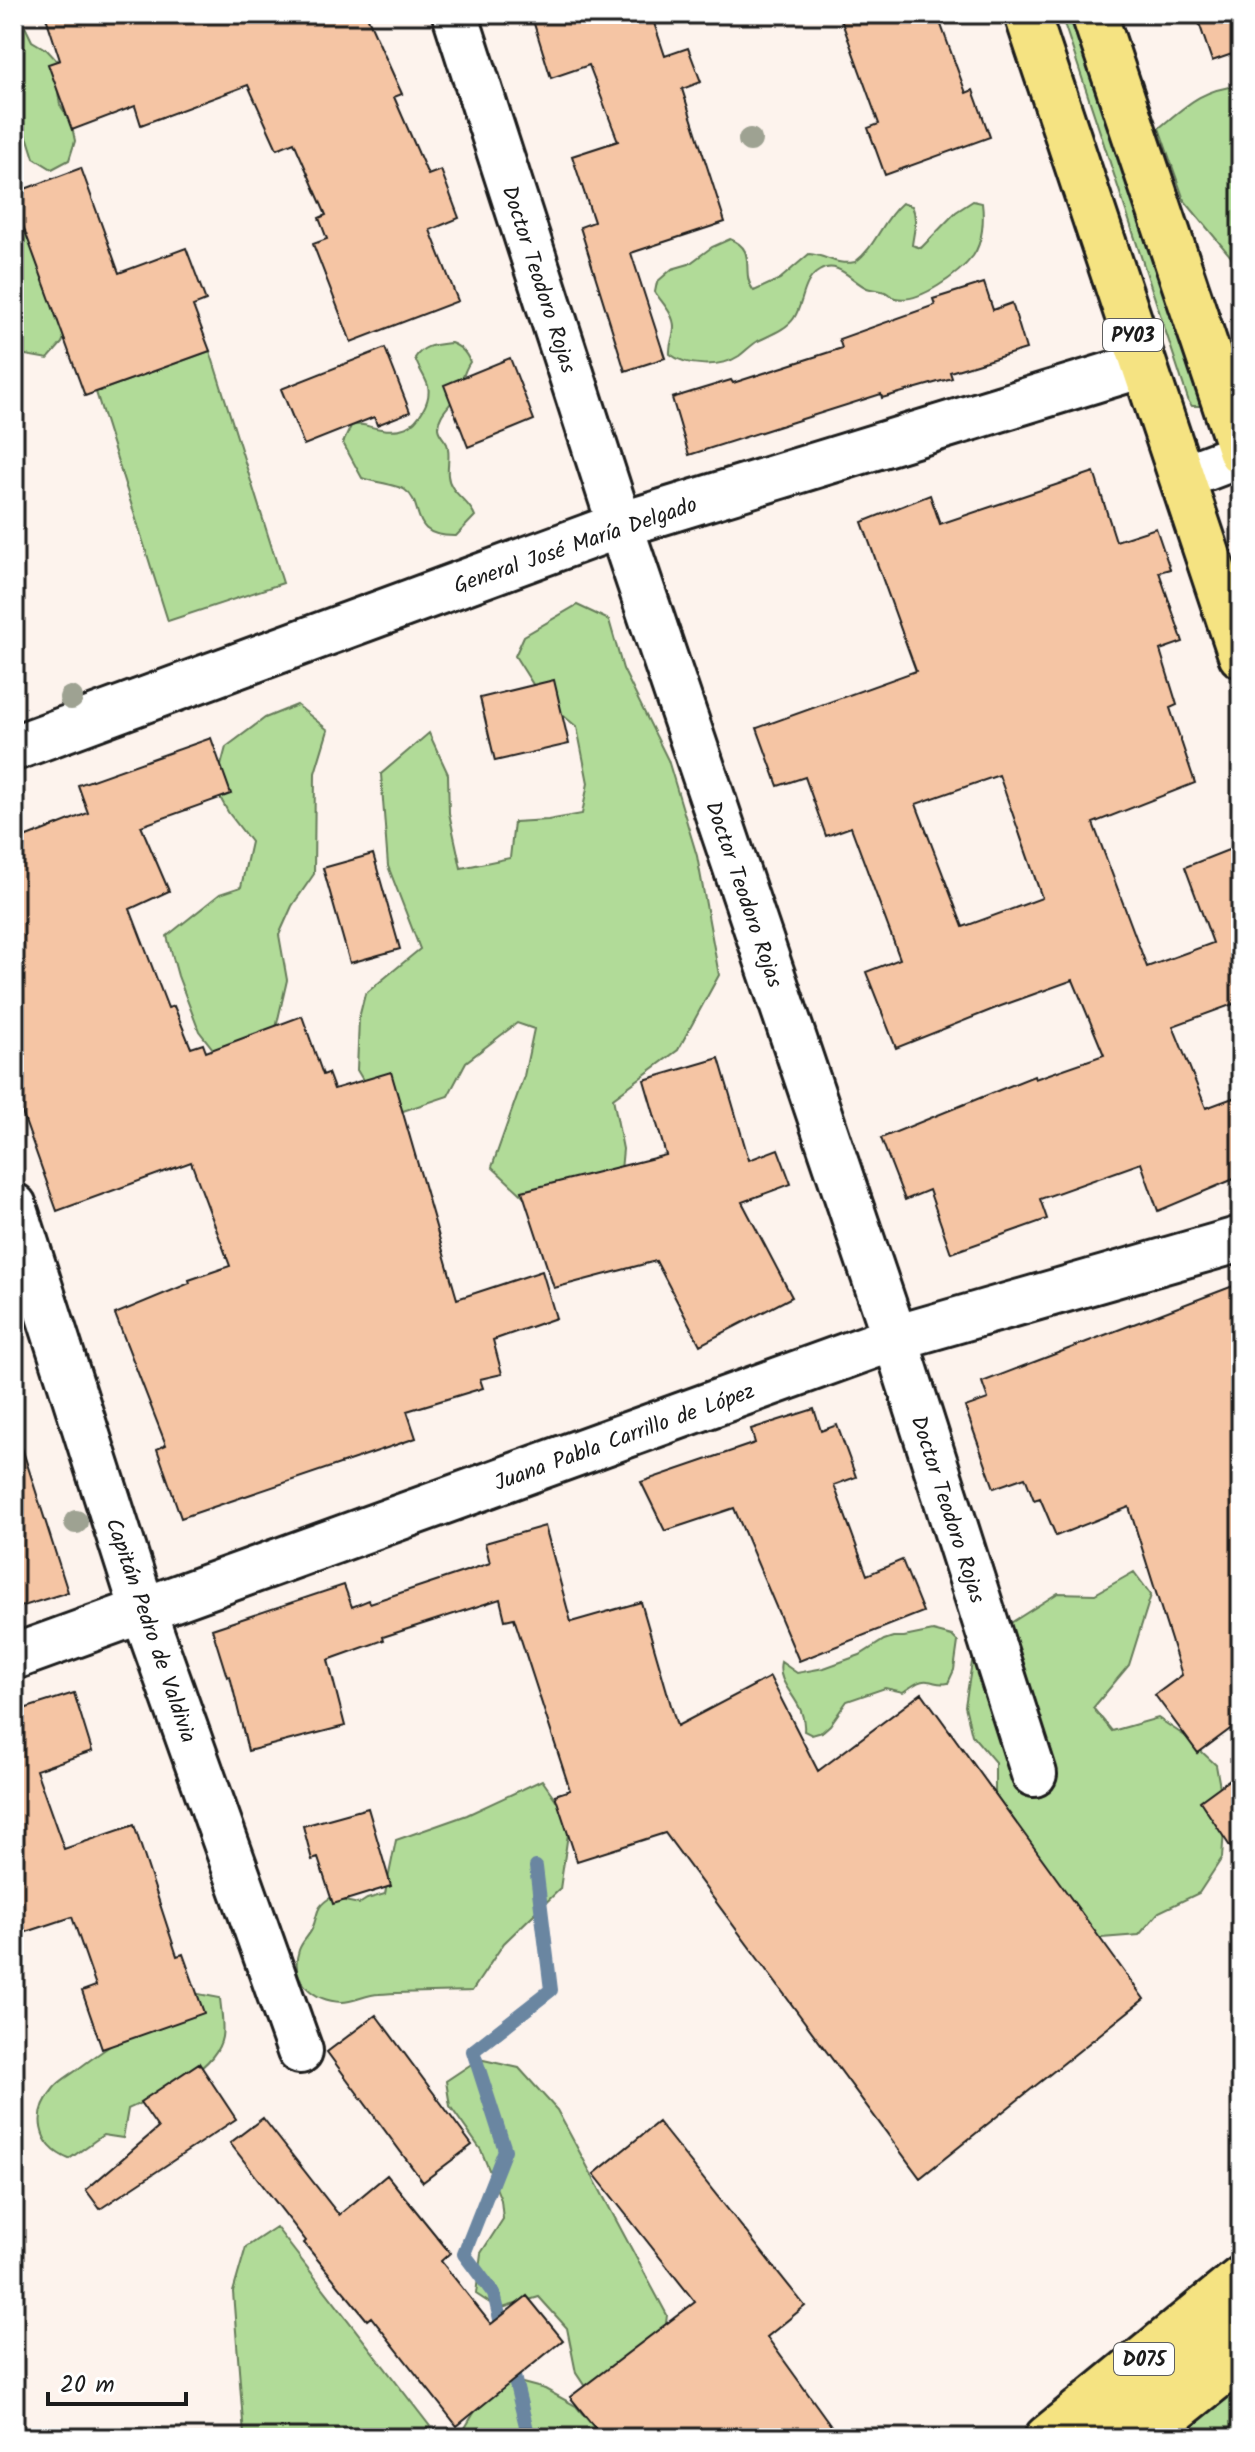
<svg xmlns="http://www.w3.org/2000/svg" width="1255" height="2452" viewBox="0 0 1255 2452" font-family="Kalam,sans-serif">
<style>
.green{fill:#b1db98;stroke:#667c5a;stroke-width:2}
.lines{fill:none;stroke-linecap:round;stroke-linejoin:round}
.stream{stroke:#6b86a1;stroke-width:14}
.building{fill:#f5c5a4;stroke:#1c1c1c;stroke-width:2;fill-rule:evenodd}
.minor-casing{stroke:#1c1c1c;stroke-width:50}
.trunk-casing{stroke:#1c1c1c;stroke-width:50}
.motorway-casing{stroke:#1c1c1c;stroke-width:50}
.minor{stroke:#fff;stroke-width:44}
.trunk{stroke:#f5e382;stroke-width:44}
.motorway{stroke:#f5e382;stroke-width:44}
.tree{fill:#9ea292}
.labels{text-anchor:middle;stroke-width:6;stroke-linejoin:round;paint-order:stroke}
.shield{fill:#fff;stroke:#606060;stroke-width:2}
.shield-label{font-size:20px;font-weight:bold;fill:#1c1c1c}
.street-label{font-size:22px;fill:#1c1c1c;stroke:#fff}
</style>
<rect width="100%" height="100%" fill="#fdf3ed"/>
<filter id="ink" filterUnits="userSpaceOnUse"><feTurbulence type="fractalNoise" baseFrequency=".0125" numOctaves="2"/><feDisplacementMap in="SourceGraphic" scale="16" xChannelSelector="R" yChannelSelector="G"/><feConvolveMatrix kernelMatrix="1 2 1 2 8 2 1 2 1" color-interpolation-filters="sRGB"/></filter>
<g filter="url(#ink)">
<!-- green -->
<path class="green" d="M14,14H19L32,41L47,50L60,64L57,86L60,105L71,122L75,141L69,160L52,169L34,158L28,139L14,118Z
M1061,14H1082L1203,406H1192L1189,402Z
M1241,85V269L1184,200L1159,128C1189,103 1201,90 1241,85Z
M973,201L982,203C984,219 983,242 973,256C959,274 919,304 895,298C891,297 888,293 885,292C879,290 872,290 867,288C851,281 838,259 819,271C802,281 804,303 794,318C787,329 770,335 758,341C751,345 746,351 739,356C721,368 686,367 670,354C669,344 674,337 674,327C674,314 662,303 655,292L657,282L672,269L689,264L712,247L730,239C759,250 739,273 754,291L780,279L809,254C827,255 835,266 855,262C876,247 882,220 902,203L912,206C918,219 914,230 912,245L921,248L956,212Z
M14,212L31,218L69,326L62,343L48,359L14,353Z
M451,343C461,347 466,352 470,362C463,372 463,379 459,390C455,403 438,412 438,428C439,435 444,438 447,444C452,458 443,474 452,487C459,498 470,503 475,516L456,536C406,537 426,504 405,490C398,485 373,482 362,478L343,443L351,426C363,422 369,428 381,429C401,432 413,428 423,410C427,403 430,395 428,386C425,376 418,368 415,358C424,344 436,345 451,343Z
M210,351L283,583L168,621L96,392Z
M577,605L609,620L623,669L668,760L697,856L719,975L678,1050L613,1098L623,1149L620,1181L534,1206L492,1167L524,1076L534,1029L517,1023L466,1062L448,1096L385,1117L357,1070L359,1018L365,994L420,949L388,866L381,774L429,733L448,774L449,813L461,868L510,858L514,822L548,820L582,814L588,783L577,727L541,697L515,656L524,636Z
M297,705L328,730L315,773L314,874L292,906L279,935L287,980L276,1028L220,1058L199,1031L178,976L167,936L220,894L241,887L251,842L228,812L215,788L226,747L265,718Z
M1134,1572L1151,1595L1129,1665L1093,1708L1112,1731L1158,1718L1185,1736L1216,1765L1225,1815L1222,1858L1199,1893L1159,1912L1139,1935L1089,1939L995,1808V1762L972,1735L965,1706L973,1656L1006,1626L1058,1593L1095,1594Z
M933,1631L952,1636L958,1642L954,1670L948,1683C938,1685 936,1682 928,1681C919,1679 910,1688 903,1692L885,1688L847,1701L830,1725L822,1732L812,1735L804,1731C807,1700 775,1687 781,1662L797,1673L824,1668L860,1655L884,1640L893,1637H904Z
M542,1780L570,1820L560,1889L504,1943L472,1991C441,1992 410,1992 379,1994C367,1994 354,2002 342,2002C313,2001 289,1980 299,1950C302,1941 309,1936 312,1929C319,1914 314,1908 330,1898L359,1904L367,1899L385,1894L396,1840L467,1815Z
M193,1993L220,1998C221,2010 224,2025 222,2037C216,2071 157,2095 128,2109L123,2138L103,2135L69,2159C37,2146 32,2114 54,2088C60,2080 71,2075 78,2069C115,2041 154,2017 193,1993Z
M479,2059L519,2068L557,2110L667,2315L663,2348L604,2415L576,2373L567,2328L539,2297L499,2309L476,2294L481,2253L503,2219L501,2200L481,2150L450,2106L446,2081Z
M276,2227L439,2438H248L244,2435L233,2292L246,2247Z
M496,2376L545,2389L576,2406L603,2438H459Z
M1241,2384V2438H1167Z"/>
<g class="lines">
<!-- stream -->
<path class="stream" d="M504,2336L494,2294L464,2254L505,2150L473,2051L551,1990L536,1867
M511,2364L529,2438"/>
</g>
<!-- building -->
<path class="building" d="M45,14H366L402,94L394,97L428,175L441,170L459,218L430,230L458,301L351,342L313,244L327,239L319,218L326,215L294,142L277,149L248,85L141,125L135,106L72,130L48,64L60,60Z
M531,14H651L665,56L688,48L701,82L682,89L725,222L631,253L665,358L625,371L580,227L594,222L572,156L618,141L589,65L551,78Z
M839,14H937L966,93L973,90L990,137L885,175L868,128L879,124Z
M1196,14H1241V51L1212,61Z
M81,168L119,273L186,248L206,301L193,306L210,351L85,396L14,201V193Z
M984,283L993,310L1012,303L1026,349L950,372L952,378L882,398L881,394L689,455L672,398L731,380L733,383L842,348L839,339L935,305L933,299Z
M385,348L410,412L377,425L374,417L304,445L281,389Z
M510,358L534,420L468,447L444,385Z
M1094,472L1116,541L1156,528L1170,569L1159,572L1183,642L1160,650L1177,705L1170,708L1195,783L1093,823L1147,967L1213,943L1185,867L1241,845V1006H1237L1236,1003L1173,1026L1206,1108L1241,1095V1176L1158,1211L1141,1163L1040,1199L1047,1219L951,1253L929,1190L905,1200L881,1138L1034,1076L1035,1079L1104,1055L1073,980L1001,1006L896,1048L866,972L900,959L851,827L826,836L805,777L778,786L757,728L916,671L862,522L930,495L940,524ZM999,775L1042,898L963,927L916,804Z
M554,680L569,744L495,761L480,698Z
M211,738L231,794L141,826L169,891L130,909L168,1008L174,1006L191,1048L203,1044L206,1052L302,1016L323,1075L328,1073L334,1089L391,1072L457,1299L542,1271L556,1318L493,1340L502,1374L480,1379L483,1388L407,1411L416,1438L181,1518L157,1449L166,1445L115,1314L190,1283L189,1280L230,1266L191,1162L57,1211L14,1090V842L88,813L78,785Z
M373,854L400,949L350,963L323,868Z
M719,1058L749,1160L778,1149L791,1184L742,1202L792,1297L700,1345L656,1261L554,1288L522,1191L666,1155L644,1080Z
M1241,1283V1721L1198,1753L1155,1695L1182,1675L1129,1507L1056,1536L1040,1498L1034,1500L1025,1477L994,1488L965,1407L988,1399L982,1382Z
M814,1409L821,1431L837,1425L856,1477L834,1485L867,1575L902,1560L923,1612L799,1661L734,1508L665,1531L641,1482L755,1443L751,1429Z
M22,1448L68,1592L14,1609V1449Z
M545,1526L571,1622L641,1602L677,1726L770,1677L818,1771L922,1693L1144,1999L920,2178L665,1833L577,1861L555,1795L570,1790L514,1618L505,1620L500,1599L383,1637L384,1640L328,1660L345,1726L248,1751L230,1676L227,1677L212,1629L344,1585L352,1607L369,1600L370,1603L490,1563L485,1543Z
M74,1693L92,1751L36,1770L64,1849L134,1825L177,1956L183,1954L204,2013L102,2049L82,1991L96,1986L72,1917L14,1936V1712Z
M1241,1771V1863L1200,1801Z
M368,1808L391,1886L333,1904L318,1858L312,1860L303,1826Z
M376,2015L472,2145L423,2182L327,2052Z
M199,2063L236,2119L100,2209L86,2190L158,2128L140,2102Z
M263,2118L339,2215L387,2175L450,2253L441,2261L491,2324L527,2296L563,2340L457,2426L371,2317L367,2320L304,2243L306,2241L230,2143Z
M658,2122L805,2306L767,2337L840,2438H603L570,2397L695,2302L594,2174Z"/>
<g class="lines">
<!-- minor casing -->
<g class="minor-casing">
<path id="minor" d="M455,14L620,525L895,1338L1034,1774
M1183,477L1241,455
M14,748L620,525L1143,365
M14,1206L143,1610L300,2051
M14,1657L895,1338L1241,1239"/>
</g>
<!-- trunk casing -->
<g class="trunk-casing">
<path id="trunk" d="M1027,14L1241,655
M1094,14L1241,452
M1099,2438L1241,2328"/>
</g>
<!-- motorway casing -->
<g class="motorway-casing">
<path id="motorway" d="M1047,2438L1241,2279
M1140,2438L1241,2357"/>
</g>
<!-- minor -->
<use href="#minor" class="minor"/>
<!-- trunk -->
<use href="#trunk" class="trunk"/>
<!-- motorway -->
<use href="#motorway" class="motorway"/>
</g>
<!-- trees -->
<g class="tree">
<circle cx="750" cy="140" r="12"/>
<circle cx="71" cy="698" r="12"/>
<circle cx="76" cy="1522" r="12"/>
</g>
</g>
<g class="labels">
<!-- shield labels -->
<g class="shield">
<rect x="1103" y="319" width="60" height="32" rx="6"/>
<rect x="1114" y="2343" width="60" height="32" rx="6"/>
</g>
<g class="shield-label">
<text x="1133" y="342">PY03</text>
<text x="1144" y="2366">D075</text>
</g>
<!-- street labels -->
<g class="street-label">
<text transform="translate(540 279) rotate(72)" y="8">Doctor Teodoro Rojas</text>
<text transform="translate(575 544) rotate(-19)" y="8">General José María Delgado</text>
<text transform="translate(745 894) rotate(71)" y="8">Doctor Teodoro Rojas</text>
<text transform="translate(624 1436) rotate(-20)" y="8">Juana Pabla Carrillo de López</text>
<text transform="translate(949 1509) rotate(72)" y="8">Doctor Teodoro Rojas</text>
<text transform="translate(152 1630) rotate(71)" y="8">Capitán Pedro de Valdivia</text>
</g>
</g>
<!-- margin -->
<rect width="1255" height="2452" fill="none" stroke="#fff" stroke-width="48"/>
<rect x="24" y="24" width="1207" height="2404" fill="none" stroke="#1c1c1c" stroke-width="3" filter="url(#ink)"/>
<!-- scale -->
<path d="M48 2392v12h138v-12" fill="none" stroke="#1c1c1c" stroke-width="4"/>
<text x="60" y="2392" font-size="24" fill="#1c1c1c" stroke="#ffffff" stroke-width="6" paint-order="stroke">20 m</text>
</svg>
